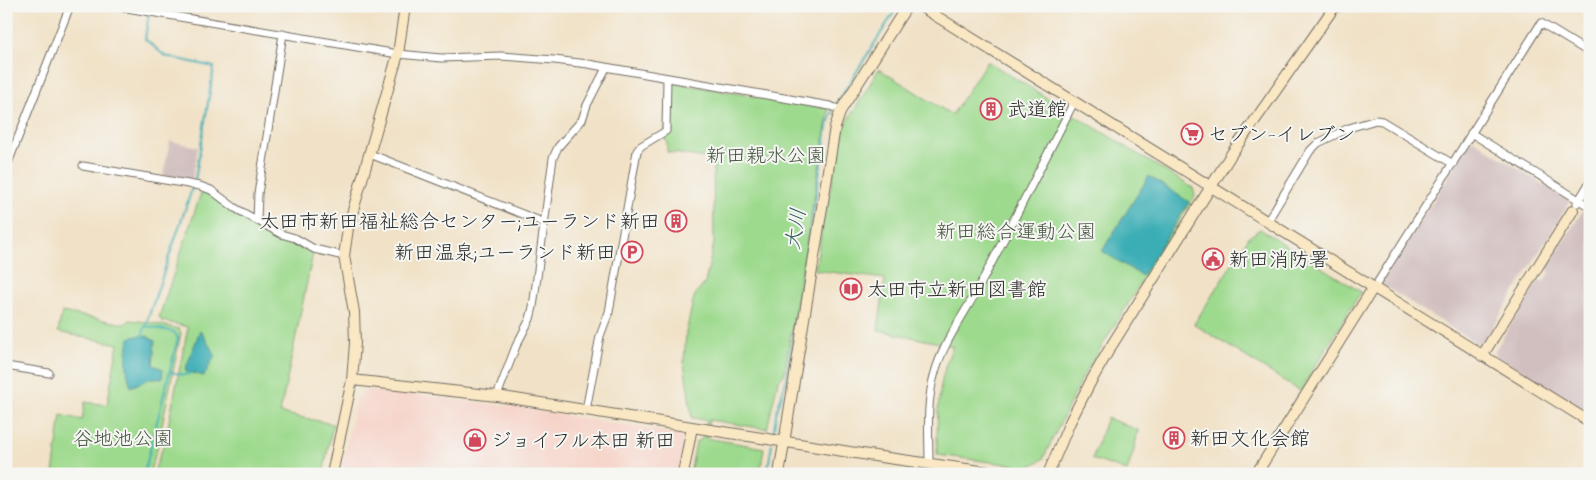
<svg xmlns="http://www.w3.org/2000/svg" width="1596" height="480" viewBox="0 0 1596 480" font-family="'Indie Flower','Klee One',sans-serif">
<style>
.built{fill:#f6d1c6}
.industrial{fill:#d1bfbf}
.green{fill:#9eda8e;stroke:#64825c}
.water{fill:#3badb5;stroke:#336c70}
.lines{fill:none;stroke-linecap:round;stroke-linejoin:round}
.stream{stroke:#3badb5;stroke-width:2}
.street-casing{stroke:#706b62;stroke-width:9}
.secondary-casing{stroke:#706b62;stroke-width:12}
.street{stroke:#fff;stroke-width:7}
.secondary{stroke:#fae7c3;stroke-width:10}
.labels{text-anchor:middle;stroke-width:4;stroke-linejoin:round;paint-order:stroke}
.poi-label{font-size:20px;fill:#2b2b2b;stroke:#f6f6f2;text-anchor:start}
.park-label{font-size:20px;fill:#485744;stroke:#f6f6f2}
.water-label{font-size:21px;font-style:italic;fill:#315f62;stroke:#f6f6f2}
</style>
<rect width="100%" height="100%" fill="#f6f6f2"/>
<filter id="ink" filterUnits="userSpaceOnUse"><feTurbulence type="fractalNoise" baseFrequency=".02" numOctaves="2"/><feDisplacementMap in="SourceGraphic" scale="10" xChannelSelector="R" yChannelSelector="G"/><feConvolveMatrix kernelMatrix="1 2 1 2 8 2 1 2 1" color-interpolation-filters="sRGB"/></filter>
<filter id="wash" filterUnits="userSpaceOnUse"><feTurbulence type="fractalNoise" baseFrequency=".0096" numOctaves="4" result="noise"/><feDisplacementMap in="SourceGraphic" scale="20" xChannelSelector="R" yChannelSelector="G"/><feGaussianBlur stdDeviation="1.12" result="paint"/><feColorMatrix in="noise" values="0 0 0 0 0 0 0 0 0 0 0 0 0 0 0 0 0 1.4 0 .05"/><feComposite in="paint" operator="in"/></filter>
<g filter="url(#wash)">
<rect width="100%" height="100%" fill="#f1e2c7"/>
<!-- built -->
<path class="built" d="M368,389L515,407L682,435L684,439L678,474H341L356,400Z"/>
<!-- industrial -->
<path class="industrial" d="M1472,139L1570,202L1481,346L1381,284Z
M170,141L198,147L192,181L163,176Z
M1587,209L1590,210V415L1495,356L1494,352L1538,281H1544L1550,273L1547,267L1583,210Z"/>
<!-- green -->
<path class="green" d="M987,61L1193,188L1195,196L1082,378L1043,459L1029,467L937,455C937,417 937,381 953,346L878,330L885,279L815,270L823,222L845,125L879,69L952,115Z
M675,83L829,109L784,375L778,381L767,429L709,420L706,438L764,448L760,474H690L696,442L703,438L707,420L692,418L684,362L686,333L693,301L695,295L705,283L714,243L713,159L667,152V143L664,136L670,86Z
M204,191L236,214L256,223L280,238L294,242L313,253L280,413L333,424L323,474H153L165,441L188,327L162,321L159,317L201,193Z
M1260,229L1361,292L1300,391L1194,324L1249,237Z
M62,312L125,324L130,320L152,323L179,329L181,333L157,449L149,474H53L61,415L82,420L85,402L107,405L118,344L58,332Z
M1107,418L1138,430L1134,450L1127,471L1092,459Z"/>
<!-- water -->
<path class="water" d="M1149,176L1189,202L1142,276L1102,251Z
M200,330L215,355L204,376L185,371Z
M137,336H147L155,341L153,365L163,369L162,379L151,378L131,387C125,370 126,356 129,338Z"/>
<g class="lines">
<!-- stream -->
<path class="stream" d="M150,6L145,39L165,56L214,67L195,180
M835,106L898,6
M142,336L192,189
M171,372L184,375L191,373
M773,437L776,414L786,381L827,127L833,110
M144,474L178,338L174,332L146,326
M767,474L772,444"/>
</g>
</g>
<g filter="url(#ink)">
<g class="lines">
<!-- street casing -->
<g class="street-casing">
<path id="street" d="M115,6L398,54L441,58L501,56L554,60L588,64L830,106L841,110
M1471,133L1590,207
M370,154L545,223
M83,166L200,186L211,190L235,208L281,234L295,238L314,249L344,256
M6,168L70,6
M1577,203L1590,182
M257,220L258,194L283,34
M1267,222L1310,151L1318,143L1349,128L1376,120L1382,121L1453,164
M1374,288L1541,23L1590,53
M6,366L49,373
M497,396L516,346L530,319L533,307L553,158L558,147L582,120L587,105L606,68
M586,410L600,336L609,312L637,151L641,146L666,131L667,78
M929,464C929,435 926,404 934,376C942,344 964,315 980,285C1012,224 1043,163 1074,102"/>
</g>
<!-- secondary casing -->
<g class="secondary-casing">
<path id="secondary" d="M920,6L1590,422
M1482,356L1573,210
M352,380L497,396L881,457L1002,474
M332,474L352,380L355,343L354,312L344,256L348,228L398,54L405,6
M683,474L692,427
M779,474L835,127L841,110L907,6
M1048,474L1070,422L1090,383L1110,348L1232,153L1335,6
M1256,474L1373,288"/>
</g>
<!-- street -->
<use href="#street" class="street"/>
<!-- secondary -->
<use href="#secondary" class="secondary"/>
</g>
</g>
<!-- icons -->
<defs>
<g id="building-ring" transform="scale(1.125)"><circle r="9.5" fill="#f6f6f2" stroke="#d1495b" stroke-width="1.5"/><path d="M-4-6H4V6H1V3H-1V6H-4ZM-2.5-4.3h1.7v1.8h-1.7ZM.8-4.3h1.7v1.8H.8ZM-2.5-1h1.7V.8h-1.7ZM.8-1h1.7V.8H.8Z" fill="#d1495b"/></g>
<g id="supermarket-ring" transform="scale(1.125)"><circle r="9.5" fill="#f6f6f2" stroke="#d1495b" stroke-width="1.5"/><path d="M-6-5.5h2.5l.6 2H6L4.5 2H-2.5L-4.4-4H-6ZM-1.5 3.2a1.3 1.3 0 1 0 .1 0ZM3 3.2a1.3 1.3 0 1 0 .1 0Z" fill="#d1495b"/></g>
<g id="parking-ring" transform="scale(1.125)"><circle r="9.5" fill="#f6f6f2" stroke="#d1495b" stroke-width="1.5"/><path d="M-3.5-5.5H1a3.5 3.5 0 0 1 0 7H-1V5.5H-3.5ZM-1-3.4V-.6H.8a1.4 1.4 0 0 0 0-2.8Z" fill="#d1495b"/></g>
<g id="civic-ring" transform="scale(1.125)"><circle r="9.5" fill="#f6f6f2" stroke="#d1495b" stroke-width="1.5"/><path d="M-.6-6.5H3V-4.5H.6V-3L4-1V1h2V6H-6V1h2V-1L-.6-3ZM-1.2 2.5V6h2.4V2.5Z" fill="#d1495b"/></g>
<g id="library-ring" transform="scale(1.125)"><circle r="9.5" fill="#f6f6f2" stroke="#d1495b" stroke-width="1.5"/><path d="M-6-4Q-3-5.5-.7-3.5V5Q-3 3-6 4ZM6-4Q3-5.5 .7-3.5V5Q3 3 6 4Z" fill="#d1495b"/></g>
<g id="shop-ring" transform="scale(1.125)"><circle r="9.5" fill="#f6f6f2" stroke="#d1495b" stroke-width="1.5"/><path d="M-5-2.5h2.3a2.7 3.5 0 0 1 5.4 0H5L5.5 6h-11ZM-1.5-2.5h3a1.5 2.3 0 0 0-3 0Z" fill="#d1495b"/></g>
</defs>
<g fill-rule="evenodd">
<use href="#building-ring" x="991" y="109"/>
<use href="#supermarket-ring" x="1192" y="134"/>
<use href="#building-ring" x="676" y="221"/>
<use href="#parking-ring" x="632" y="252"/>
<use href="#civic-ring" x="1213" y="259"/>
<use href="#library-ring" x="851" y="289"/>
<use href="#building-ring" x="1174" y="438"/>
<use href="#shop-ring" x="475" y="440"/>
</g>
<g class="labels">
<!-- poi labels -->
<g class="poi-label">
<text x="1007" y="116">武道館</text>
<text x="1208" y="141">セブン-イレブン</text>
<text x="660" y="228" text-anchor="end">太田市新田福祉総合センター;ユーランド新田</text>
<text x="616" y="259" text-anchor="end">新田温泉;ユーランド新田</text>
<text x="1229" y="266">新田消防署</text>
<text x="867" y="296">太田市立新田図書館</text>
<text x="1190" y="445">新田文化会館</text>
<text x="491" y="447">ジョイフル本田 新田</text>
</g>
<!-- park labels -->
<g class="park-label">
<text x="766" y="162">新田親水公園</text>
<text x="1016" y="238">新田総合運動公園</text>
<text x="123" y="445">谷地池公園</text>
</g>
<!-- water labels -->
<g class="water-label">
<text transform="translate(795 229) rotate(-81)" y="7">大川</text>
</g>
</g>
<!-- margin -->
<rect width="1596" height="480" fill="none" stroke="#f6f6f2" stroke-width="25"/>
</svg>
